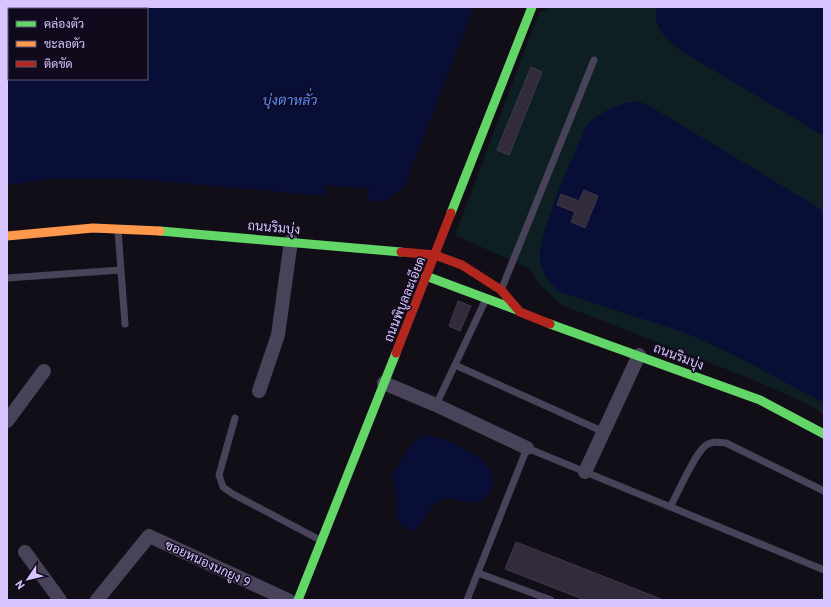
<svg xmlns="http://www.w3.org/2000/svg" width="831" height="607" viewBox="0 0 831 607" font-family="'PT Sans',Sarabun,sans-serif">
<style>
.green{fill:#0e1f24}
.water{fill:#080e35;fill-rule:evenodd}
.building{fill:#312b3b;stroke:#40384d}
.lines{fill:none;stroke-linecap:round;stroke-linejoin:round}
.lane{stroke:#484359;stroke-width:7}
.street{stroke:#484359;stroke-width:14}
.fast{stroke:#63d668;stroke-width:9}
.slow{stroke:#ff974d;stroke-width:9}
.jam{stroke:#b3261e;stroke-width:9}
.labels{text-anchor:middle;stroke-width:3;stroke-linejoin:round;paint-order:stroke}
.street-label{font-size:13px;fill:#d8c5ff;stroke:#110a1c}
.water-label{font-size:14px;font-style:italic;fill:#538bff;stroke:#110a1c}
</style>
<rect width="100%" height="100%" fill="#120e18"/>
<!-- green -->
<path class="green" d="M550,7H824V414L799,400L749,378L562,305L540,285L528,268L455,235L539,13Z"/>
<!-- water -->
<path class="water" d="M7,7H474L404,187L386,201H367L370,189L326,185L325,196L136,179H51L7,185ZM9,9H147V79H9Z
M651,7H824V136L683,52C669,40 652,29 657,9Z
M636,101L648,105L824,211V403L736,356L686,333L560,292C549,283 542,273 540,259C537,236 576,149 587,125C600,112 617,104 636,101Z
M426,435C444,437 505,462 492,487C490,492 487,497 483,500C469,509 455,492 440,501C426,508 426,526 411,531C392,521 397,514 396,497C396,490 392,482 393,475C393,472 397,467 399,464C406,451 411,441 426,435Z"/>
<!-- building -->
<path class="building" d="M531,67L542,72L509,155L497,150Z
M584,190L598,196L585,228L571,222L575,212L557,205L561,194L579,201Z
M458,301L471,306L460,331L449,326Z
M516,542L661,599L660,600H585L505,569Z"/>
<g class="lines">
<!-- lane -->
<path class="lane" d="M118,230L125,324
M7,278L121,270
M502,288L594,60
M455,365L604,432
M436,405L486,299
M235,418L219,475L223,487L233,494L320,540
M670,507C678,493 694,455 705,446C711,441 718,442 726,443L824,491
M478,573L551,600
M467,600L527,448L824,570"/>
<!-- street -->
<path class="street" d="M384,383L436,405L527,448
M259,391L278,335L291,241
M7,421L44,371
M585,472L639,355
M25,552L60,600
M97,600L149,536L288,600"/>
<!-- fast -->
<path class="fast" d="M451,213L532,7
M160,231L401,252
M426,276L517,310
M550,324L760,400L824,434
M298,600L396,353"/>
<!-- slow -->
<path class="slow" d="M7,236L93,228L160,231"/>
<!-- jam -->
<path class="jam" d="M401,252L435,255L462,265L501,290L520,312L550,324
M396,353L451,213"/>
</g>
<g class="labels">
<!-- street labels -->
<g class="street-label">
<text transform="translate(274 227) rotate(5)" y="5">ถนนริมบุ่ง</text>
<text transform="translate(404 299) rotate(-68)" y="5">ถนนพิบูลละเอียด</text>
<text transform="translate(679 356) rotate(21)" y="5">ถนนริมบุ่ง</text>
<text transform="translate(208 563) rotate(25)" y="5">ซอยหนองนกยูง 9</text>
</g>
<!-- water labels -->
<g class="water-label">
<text x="290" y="105">บุ่งตาหลั่ว</text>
</g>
</g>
<!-- border -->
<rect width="831" height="607" fill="none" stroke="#d8c5ff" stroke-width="16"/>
<!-- legend -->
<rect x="8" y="8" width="140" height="72" fill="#110a1c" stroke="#615577"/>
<rect x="16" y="21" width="20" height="6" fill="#63d668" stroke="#615577"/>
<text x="44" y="28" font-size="12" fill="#d8c5ff">คล่องตัว</text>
<rect x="16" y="41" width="20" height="6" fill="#ff974d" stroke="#615577"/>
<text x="44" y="48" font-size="12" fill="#d8c5ff">ชะลอตัว</text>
<rect x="16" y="61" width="20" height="6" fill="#b3261e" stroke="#615577"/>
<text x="44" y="68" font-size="12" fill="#d8c5ff">ติดขัด</text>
<!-- north arrow -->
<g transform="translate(28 579) rotate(235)" stroke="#110a1c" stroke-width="3" paint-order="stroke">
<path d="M0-3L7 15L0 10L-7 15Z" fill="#d8c5ff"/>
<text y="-6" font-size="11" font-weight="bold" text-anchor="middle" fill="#d8c5ff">N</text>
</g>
</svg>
